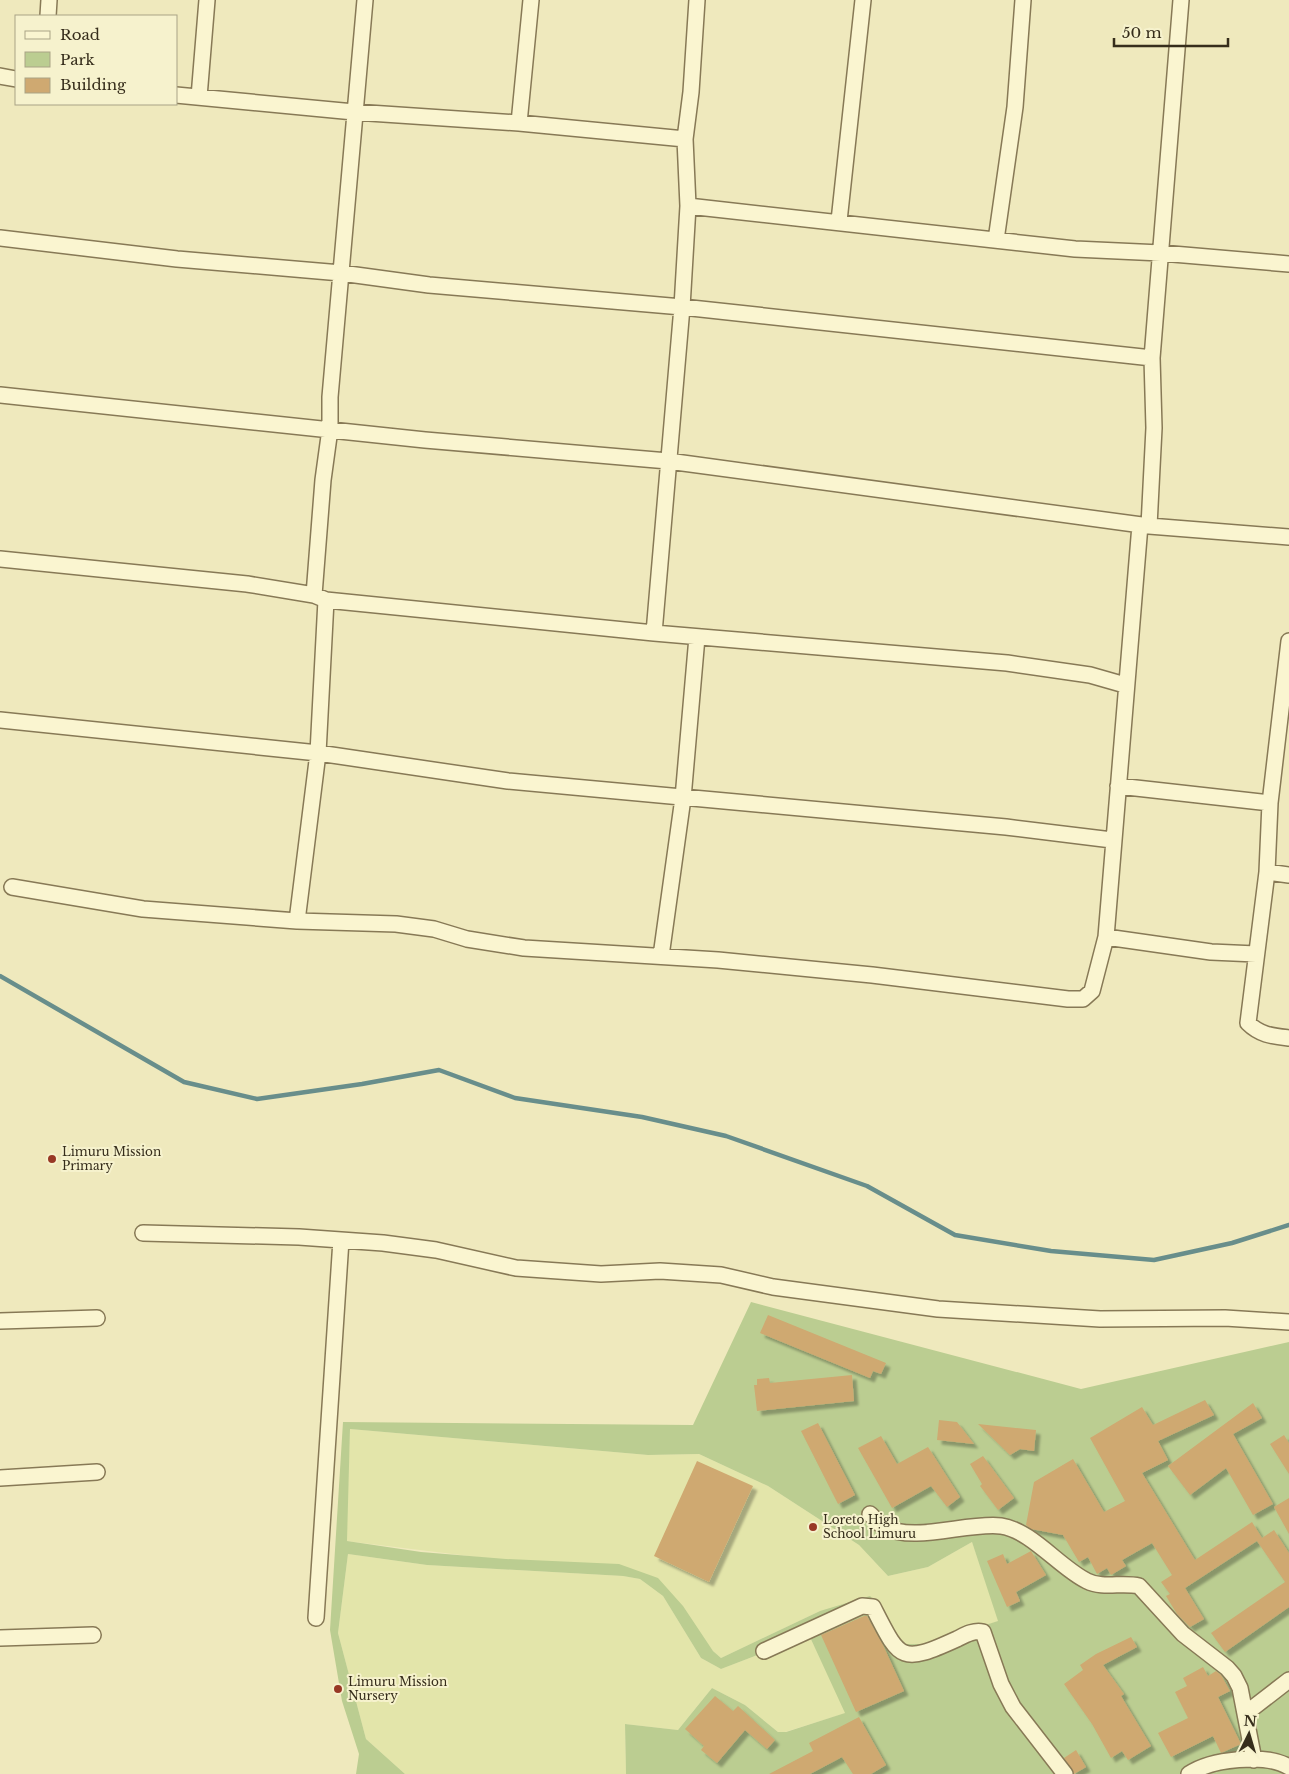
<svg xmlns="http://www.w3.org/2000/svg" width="1289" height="1774" viewBox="0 0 1289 1774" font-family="'Libre Baskerville',serif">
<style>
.farmland{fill:#e3e5aa}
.green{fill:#bbcd91;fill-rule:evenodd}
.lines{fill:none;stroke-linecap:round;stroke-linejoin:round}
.stream{stroke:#688e8b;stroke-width:4.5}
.building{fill:#cfa971;filter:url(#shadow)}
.street-casing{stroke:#877956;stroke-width:18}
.street{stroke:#faf5d0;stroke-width:15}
.poi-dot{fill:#983824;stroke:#f6f2cd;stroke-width:2}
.labels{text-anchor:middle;stroke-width:4;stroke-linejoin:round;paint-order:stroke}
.poi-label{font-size:12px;fill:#362d1b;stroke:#f6f2cd;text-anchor:start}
</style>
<defs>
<filter id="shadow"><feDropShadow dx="4.5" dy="4.5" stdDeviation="1" flood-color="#0004"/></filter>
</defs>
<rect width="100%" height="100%" fill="#efe9bd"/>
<!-- farmland -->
<path class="farmland" d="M350,1429L648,1455L699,1454L768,1486L859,1545L888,1576L928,1567L972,1542L999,1621L926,1644H902L884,1610L820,1611L721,1658L713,1651L658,1579L346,1541Z
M348,1554L427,1565L623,1576L640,1579L663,1596L701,1658L721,1669L809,1635L846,1713L785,1732H778L745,1705L712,1688L678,1730L625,1724L626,1774H405L366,1739L338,1633Z"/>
<!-- green -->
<path class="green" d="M751,1302L1081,1389L1289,1342V1774H626L625,1724L678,1730L712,1688L745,1705L778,1732H786L845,1713L809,1635L721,1669L701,1658L663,1596L640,1579L623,1576L427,1565L348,1554L338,1633L366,1739L405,1774H356L359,1754L342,1701L330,1630L343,1422L693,1425ZM350,1429L648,1455L699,1454L768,1486L859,1545L888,1576L928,1567L972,1542L998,1621L926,1644H902L884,1610L870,1596L820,1611L721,1658L713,1651L683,1606L658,1578L619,1564L506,1559L421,1552L347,1541Z"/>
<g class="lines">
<!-- stream -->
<path class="stream" d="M0,976L184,1082L257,1099L362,1084L439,1070L515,1098L642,1117L726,1136L867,1186L955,1235L1051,1251L1154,1260L1232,1243L1289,1225"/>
</g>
<!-- building -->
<path class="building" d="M768,1315L886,1363L881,1374L873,1371L870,1378L760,1333Z
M852,1375L854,1401L757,1411L754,1385H757V1379L769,1378L770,1383Z
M1205,1400L1214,1415L1158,1441L1168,1460L1142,1473L1195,1560L1252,1522L1262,1538L1274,1530L1289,1553V1607L1225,1652L1211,1633L1285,1582L1257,1541L1260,1539L1185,1588L1204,1619L1190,1627L1177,1614L1166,1596L1170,1594L1161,1582L1172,1575L1152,1543L1122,1560L1126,1566L1111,1575L1107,1568L1097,1574L1088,1557L1079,1562L1063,1535L1031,1529L1026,1525L1034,1482L1073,1459L1104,1512L1125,1501L1090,1438L1142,1407L1153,1425Z
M1253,1403L1262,1418L1233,1434L1273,1504L1253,1515L1226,1468L1190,1495L1168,1466Z
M939,1420L957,1422L974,1444L937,1440Z
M818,1423L855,1495L838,1504L801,1431Z
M978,1424L1036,1430L1034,1451L1020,1449L1010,1455Z
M1284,1435L1289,1443V1474L1270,1444Z
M881,1436L897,1464L928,1447L960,1497L947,1507L931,1486L892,1508L858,1448Z
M983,1456L1014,1498L998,1510L980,1486L982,1484L970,1464Z
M697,1461L753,1486L709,1582L654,1556Z
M1289,1498V1534L1274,1507Z
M1031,1551L1046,1575L1016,1592L1020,1601L1007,1607L987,1561L1003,1554L1007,1564Z
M864,1616H867L883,1645L904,1691L856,1712L821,1635Z
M1131,1637L1137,1647L1103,1665L1124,1694L1121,1696L1151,1746L1128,1760L1122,1751L1111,1758L1092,1724L1064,1684L1083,1670L1080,1665L1096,1654Z
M1203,1667L1208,1676L1216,1671L1221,1675L1230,1691L1218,1697L1241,1744L1221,1753L1213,1736L1171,1757L1158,1733L1188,1718L1175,1692L1187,1686L1183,1678Z
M715,1696L733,1711L738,1706L775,1740L767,1749L745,1730L717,1763L701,1750L704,1746L685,1729Z
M859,1717L886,1765L871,1774H853L842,1757L810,1774H769L813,1751L809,1743Z
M1076,1750L1086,1767L1074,1774L1064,1758Z"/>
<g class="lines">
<!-- street casing -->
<g class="street-casing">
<path id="street" d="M48,16L49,0
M0,76L16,79
M176,95L354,112L519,123L685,139L688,206L1075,249L1161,253L1289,264
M199,97L207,0
M519,123L531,0
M685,139L691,92L697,0
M688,206L682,307L654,633L1007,663L1090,675L1125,685
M839,221L863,0
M0,238L177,259L341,273L429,285L682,307L1152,358L1154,428L1149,526
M996,240L1015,107L1023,0
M1152,358L1181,0
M0,395L425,440L668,461L1149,526L1289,537
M0,559L247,584L314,595L326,600L654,633
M314,595L323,480L330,429V397L365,0
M1289,641L1270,803L1267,872L1248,1023C1260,1035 1272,1036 1289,1038
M0,720L318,753L508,781L1006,827L1112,840
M1118,786L1270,803
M1267,872L1289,875
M12,887L143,909L297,921L396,924L434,929L467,939L524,948L718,960L872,975L1068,999H1083L1092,991L1106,937L1140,525
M297,921L318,753L326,600
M1106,937L1211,952L1256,954
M661,956L683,798L697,637
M143,1233L299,1237L383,1243L436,1250L516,1268L601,1274L660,1271L721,1275L773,1287L938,1309L1100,1319L1225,1318L1289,1322
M0,1321L97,1318
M0,1478L97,1472
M870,1514C874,1518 879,1524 884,1527C915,1543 967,1522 1001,1526C1031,1530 1060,1568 1087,1581C1103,1589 1122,1582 1139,1586L1183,1634L1227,1668L1234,1676L1240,1688L1254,1760
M316,1618L341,1240
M0,1638L93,1635
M764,1651L862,1606L873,1607C900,1660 900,1665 957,1639C965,1635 973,1630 983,1632L1001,1684L1013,1707L1065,1774
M1245,1714L1289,1680
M1189,1774C1211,1759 1266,1753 1289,1767"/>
</g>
<!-- street -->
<use href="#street" class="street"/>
</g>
<!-- markers -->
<g class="poi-dot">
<circle cx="52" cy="1159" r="5"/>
<circle cx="813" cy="1527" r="5"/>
<circle cx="338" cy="1689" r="5"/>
</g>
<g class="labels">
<!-- poi labels -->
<g class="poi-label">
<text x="62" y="1156">Limuru Mission<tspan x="62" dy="14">Primary</tspan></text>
<text x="823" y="1524">Loreto High<tspan x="823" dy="14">School Limuru</tspan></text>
<text x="348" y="1686">Limuru Mission<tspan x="348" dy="14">Nursery</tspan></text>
</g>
</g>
<!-- legend -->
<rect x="15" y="15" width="162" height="90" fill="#f6f2cd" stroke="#a9a386"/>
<rect x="25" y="31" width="25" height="8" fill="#faf5d0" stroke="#a9a386"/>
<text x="60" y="40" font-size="15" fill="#362d1b">Road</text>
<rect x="25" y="52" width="25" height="15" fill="#bbcd91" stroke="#a9a386"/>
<text x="60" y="65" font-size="15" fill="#362d1b">Park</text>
<rect x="25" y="78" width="25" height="15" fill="#cfa971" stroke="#a9a386"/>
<text x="60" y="90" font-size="15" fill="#362d1b">Building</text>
<!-- north arrow -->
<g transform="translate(1249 1734) rotate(5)" stroke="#f6f2cd" stroke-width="4" paint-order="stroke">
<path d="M0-4L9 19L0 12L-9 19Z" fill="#362d1b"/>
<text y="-8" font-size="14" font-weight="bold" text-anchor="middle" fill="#362d1b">N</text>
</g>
<!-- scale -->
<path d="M1114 38v8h114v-8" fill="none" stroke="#362d1b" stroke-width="2.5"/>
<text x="1122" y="38" font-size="15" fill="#362d1b" stroke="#f6f2cd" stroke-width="4" paint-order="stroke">50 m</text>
</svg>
